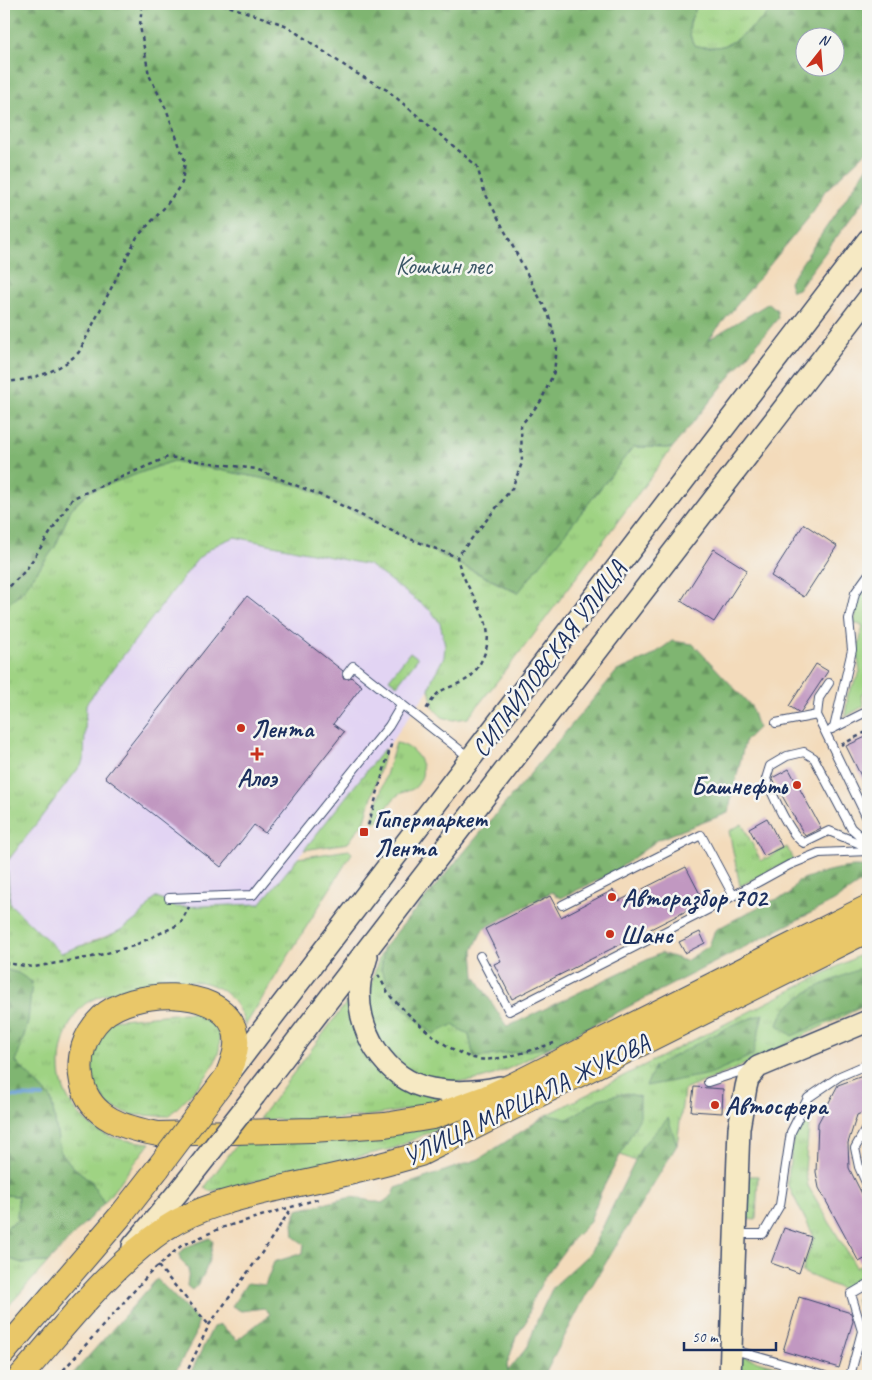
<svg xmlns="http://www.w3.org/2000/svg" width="872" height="1380" viewBox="0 0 872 1380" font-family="Caveat,sans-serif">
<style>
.built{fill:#e2d4f3}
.grass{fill:url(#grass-tufts);stroke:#5d8170}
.forest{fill:url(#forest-firs);stroke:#4d7268;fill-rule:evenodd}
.park{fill:#9fd383;stroke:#5d8170}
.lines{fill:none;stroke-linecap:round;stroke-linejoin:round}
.stream{stroke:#689ed5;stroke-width:4}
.building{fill:#c198c1}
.lane-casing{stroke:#3b496c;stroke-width:10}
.secondary-casing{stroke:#3b496c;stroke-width:24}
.primary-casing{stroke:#3b496c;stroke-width:26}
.path{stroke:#3b496c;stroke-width:2.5;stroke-dasharray:4 4;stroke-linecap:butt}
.lane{stroke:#fff;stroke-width:8}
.secondary{stroke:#f6e9c3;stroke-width:21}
.primary{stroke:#e9c769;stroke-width:24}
.secondary-bridge-casing{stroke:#3b496c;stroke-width:24;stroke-linecap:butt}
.primary-bridge-casing{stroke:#3b496c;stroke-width:26;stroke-linecap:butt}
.secondary-bridge{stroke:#f6e9c3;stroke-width:21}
.primary-bridge{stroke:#e9c769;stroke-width:24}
.poi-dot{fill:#c8321e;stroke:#f6f6f2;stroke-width:2}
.labels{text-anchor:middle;stroke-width:5;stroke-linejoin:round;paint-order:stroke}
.park-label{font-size:25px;fill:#3c5867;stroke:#f6f6f2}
.street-label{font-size:25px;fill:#1b2f5e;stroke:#f6f6f2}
.poi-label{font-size:25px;font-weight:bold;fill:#1b2f5e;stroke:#f6f6f2;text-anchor:start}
</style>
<defs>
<pattern id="grass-tufts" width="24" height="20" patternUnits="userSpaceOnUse" patternTransform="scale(1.25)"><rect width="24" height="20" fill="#9fd383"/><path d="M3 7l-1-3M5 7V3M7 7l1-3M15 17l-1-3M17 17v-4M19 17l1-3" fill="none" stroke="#88b574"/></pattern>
<pattern id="forest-firs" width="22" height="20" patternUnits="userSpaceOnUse" patternTransform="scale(1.25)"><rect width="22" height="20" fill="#7fb571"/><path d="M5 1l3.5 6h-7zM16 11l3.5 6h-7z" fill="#679460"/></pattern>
</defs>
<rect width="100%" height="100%" fill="#f6f6f2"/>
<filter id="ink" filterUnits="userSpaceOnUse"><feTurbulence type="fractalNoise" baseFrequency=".02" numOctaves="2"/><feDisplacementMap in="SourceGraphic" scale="10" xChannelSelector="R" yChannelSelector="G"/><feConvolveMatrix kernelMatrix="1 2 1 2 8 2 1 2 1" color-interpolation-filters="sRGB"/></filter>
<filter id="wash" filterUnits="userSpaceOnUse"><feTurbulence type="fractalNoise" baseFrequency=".0096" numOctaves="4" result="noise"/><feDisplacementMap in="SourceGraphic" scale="20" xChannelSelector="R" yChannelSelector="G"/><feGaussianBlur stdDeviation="1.12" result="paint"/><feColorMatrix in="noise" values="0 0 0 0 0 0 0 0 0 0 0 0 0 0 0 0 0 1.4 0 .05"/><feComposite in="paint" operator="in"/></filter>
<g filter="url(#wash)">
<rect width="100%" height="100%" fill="#f3dbbb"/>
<!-- built -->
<path class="built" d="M235,537L369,565L431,611L440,623L444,634V657L433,677L429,689L386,749L383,750L261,904L176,907L155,897L140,918L129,927L61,953L10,904L7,862L84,761L86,704L196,561L208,549L221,541Z"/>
<!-- grass -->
<path class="grass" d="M698,4H775C770,15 738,40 726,45C717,48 703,48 694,45C686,28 690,21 698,4Z
M633,447L672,448L532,637L468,718L453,720L442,717L434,709L429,689L433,677L444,657L445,645L440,623L431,611L369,565L235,537C219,542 208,549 196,561L86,704L84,761L7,862L10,904L61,953C100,938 132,934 155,897L177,907L260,904L298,858L349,850L352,853L245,1026C241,1007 226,988 206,983C179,978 106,988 85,1004C75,1012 69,1025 65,1036C52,1074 64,1109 99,1131C113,1140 133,1141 150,1143L104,1203L91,1181L73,1167L60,1151L51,1098L16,1062L28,1022L18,973L4,969V608L22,592L55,547L71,509L90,491L173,461L302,486L517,593Z
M410,652L418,658L397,685L389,679Z
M396,743C414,745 431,767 418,784C413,792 405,790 398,795C390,801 383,815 376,823L372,820Z
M386,749L365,820L348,843L304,850L383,750Z
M742,824L761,861L787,847L793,859L740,886L729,831Z
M384,947L381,970L398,1003L433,1033L453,1025L469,1035L474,1058L550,1047C524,1060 499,1077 470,1081C431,1086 384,1066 373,1025C366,999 373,971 384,947Z
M868,951V1004L737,1068L684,1090L677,1145L644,1165L589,1141L547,1115Z
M356,990L361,1034L447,1099C387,1118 322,1122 259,1119Z
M184,1013H201C205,1018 214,1024 217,1030C231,1061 188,1096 169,1116L132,1115L109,1106L91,1081L95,1034L111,1020Z
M818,1106L809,1125L805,1169L808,1186L856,1267L868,1261V1275L842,1289L802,1272L814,1237L787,1183L794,1133L803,1116Z
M445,1125L395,1148L217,1190L209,1191L205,1187L239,1141Z
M748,1176H758L756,1220L746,1219Z
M4,1195L18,1196L17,1221L4,1228Z
M4,1257L22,1263L48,1262L4,1311Z
M738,1355L809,1376H737Z"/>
<!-- forest -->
<path class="forest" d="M4,4H698C690,21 685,28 694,45C703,48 717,48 726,45C738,40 770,15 775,4H868V150L824,192L814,211L708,340L769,303L777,310L778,318L672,448L633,447L518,593L302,486L173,461L90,491L71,509L55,547L22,592L4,608ZM804,38H834V68H804Z
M868,166V195L798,289L792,291L789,282Z
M672,641L693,644L751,706L758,728L745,741L728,813L659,839L613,873L561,898L552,892L483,929L473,950L475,976L507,1027L661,953L686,961L709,946L715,930L766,903L789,895L798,881C820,873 845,864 868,868V878L834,901L550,1047L474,1058L469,1035L453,1025L433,1034L398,1003L381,970L384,947L617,671L650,657Z
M864,967L868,968V1003L792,1036L778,1025C783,995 838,979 864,967Z
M4,969L18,973L32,982L28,1022L16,1062L51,1098L60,1151L73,1167L91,1181L104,1203L48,1262L22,1263L4,1257V1228L17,1221L18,1196L4,1195Z
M763,1014L753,1055L710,1074L646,1086L655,1066L732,1025Z
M627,1093L640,1097V1117L601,1192L589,1223L572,1240L546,1275L532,1301L527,1320L516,1337L507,1365L508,1371L528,1346L538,1318L553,1287L590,1253L642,1146L668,1118L677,1145L585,1297L544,1376H285L276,1372L272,1376H189L213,1327L221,1325L237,1340L270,1314L264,1308L241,1311L232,1306L247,1283L265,1285L274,1262L303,1253L304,1244L294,1237L293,1223L297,1210L352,1197L382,1203L393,1195L396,1188L479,1159L547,1115L568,1119L599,1099Z
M210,1238L213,1242C210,1258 205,1280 192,1290L187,1286L189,1269L180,1260V1253L186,1247Z
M157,1279L198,1321L195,1336L173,1376H71Z
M866,1293L868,1298V1324L855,1299Z"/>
<!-- park -->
<path class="park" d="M868,586V690L861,694L864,706L845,717L848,694L860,672L857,653L863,626L854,623L859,595Z"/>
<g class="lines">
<!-- stream -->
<path class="stream" d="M4,1096L43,1097"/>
</g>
<g id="blocks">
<!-- building -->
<path class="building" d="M804,524L837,546L804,597L771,576Z
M714,549L747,570L714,622L681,601Z
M247,596L343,671V678L351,677L362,686L333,724L344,732L265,833L254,825L221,867L105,777Z
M816,664L828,671L800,713L789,706Z
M868,736V790L846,746Z
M789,769L821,828L805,836L772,778Z
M767,818L782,847L764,856L749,828Z
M686,867L704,902L512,999L494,964L501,961L485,929L550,896L561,917L613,890L619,901Z
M700,932L705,943L685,953L679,942Z
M868,1074V1110L857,1115L848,1143L849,1168L868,1206V1257L859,1262L819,1188L816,1172L818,1123L838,1085Z
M694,1087L723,1089L722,1113L691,1111Z
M784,1228L811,1237L799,1273L771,1263Z
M799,1297L851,1313L853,1321L839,1368L783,1351Z"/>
</g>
</g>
<g filter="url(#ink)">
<use href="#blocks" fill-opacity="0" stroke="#3b496c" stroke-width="1"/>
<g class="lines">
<!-- lane casing -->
<g class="lane-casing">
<path id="lane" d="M347,674L353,666L470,758
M829,683L819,698L817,715L868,820
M776,723L817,715
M834,728L852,650L849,619L855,593L868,575
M832,729L868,711
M868,843L851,828L814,758L804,752L787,756L770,766L766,779C773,795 789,835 804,843L829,831L868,847
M169,898L253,895L389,726L402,704
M562,905L701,835L733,895
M480,956L509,1011L711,908L789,865L819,853L868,851
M708,1082L751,1068
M868,1125L855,1148L859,1167L868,1187
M738,1234H763L780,1205L791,1132L808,1098L840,1076L868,1064
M734,1350L825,1376
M850,1376L862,1331L851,1294L868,1284"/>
</g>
<!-- secondary casing -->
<g class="secondary-casing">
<path id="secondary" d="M367,956C365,965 361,974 360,982C354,1028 384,1080 432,1089C453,1093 478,1092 500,1087
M231,1071L868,240
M255,1095L868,299
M133,1246L184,1185
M730,1376L739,1128L746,1087L748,1079L758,1067L868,1021"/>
</g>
<!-- primary casing -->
<g class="primary-casing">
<path id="primary" d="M227,1076C233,1061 240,1044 234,1028C217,985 131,990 102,1017C84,1034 77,1058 82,1082C90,1119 126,1128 158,1134L312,1130L385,1125L433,1117L485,1098L515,1084L868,907
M4,1352L122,1214L158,1168
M21,1376C66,1325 109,1267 166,1228C200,1206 242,1197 280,1188C327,1178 374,1168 420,1154L868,930"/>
</g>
<!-- path -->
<path class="path" d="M222,4L285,25L354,72L387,90L477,166L484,191L549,316L557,347L554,372L541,401L521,425L522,463L512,488L457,557C467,603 510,625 473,674C466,683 449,686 439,692C434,697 429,705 425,711
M4,382C32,380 59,372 79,352L137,237L165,207L182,183L185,161L167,111L149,75L140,26L142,4
M4,592L26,570L73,498L168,457L256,469L327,498L400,535L457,557
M841,745L868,731
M364,832L368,826L391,745V740
M4,963L34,967L92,957L133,946L180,924L189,907
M378,975C383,982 386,992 392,998C413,1019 449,1055 479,1059C499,1062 535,1049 554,1043
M158,1266L209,1325
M58,1376L150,1273L181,1246L221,1228L318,1199
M185,1376L209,1325L259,1257L291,1209"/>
<!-- lane -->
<use href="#lane" class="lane"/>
<!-- secondary -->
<use href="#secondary" class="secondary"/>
<!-- primary -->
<use href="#primary" class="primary"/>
<!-- secondary-bridge casing -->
<g class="secondary-bridge-casing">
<path id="secondary-bridge" d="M184,1185L255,1095"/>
</g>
<!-- primary-bridge casing -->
<g class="primary-bridge-casing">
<path id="primary-bridge" d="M158,1168L227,1076"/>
</g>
<!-- secondary-bridge -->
<use href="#secondary-bridge" class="secondary-bridge"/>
<!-- primary-bridge -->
<use href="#primary-bridge" class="primary-bridge"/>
</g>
</g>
<!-- markers -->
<g class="poi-dot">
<circle cx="241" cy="728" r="5"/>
<path d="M254.5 746.5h5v5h5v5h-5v5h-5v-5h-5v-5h5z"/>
<circle cx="797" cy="785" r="5"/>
<rect x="359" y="827" width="10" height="10" rx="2.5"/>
<circle cx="612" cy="897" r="5"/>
<circle cx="610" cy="934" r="5"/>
<circle cx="715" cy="1105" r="5"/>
</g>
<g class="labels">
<!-- park labels -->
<g class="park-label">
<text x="444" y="274">Кошкин лес</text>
</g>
<!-- street labels -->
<g class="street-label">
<text transform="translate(548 658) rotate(-53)" y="9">СИПАЙЛОВСКАЯ УЛИЦА</text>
<text transform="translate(526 1099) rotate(-26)" y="9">УЛИЦА МАРШАЛА ЖУКОВА</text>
</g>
<!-- poi labels -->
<g class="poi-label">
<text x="251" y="737">Лента</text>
<text x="257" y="786" text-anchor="middle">Алоэ</text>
<text x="787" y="794" text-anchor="end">Башнефть</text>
<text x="374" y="827">Гипермаркет<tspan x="374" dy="29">Лента</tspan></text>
<text x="622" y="906">Авторазбор 702</text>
<text x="620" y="943">Шанс</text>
<text x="725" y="1114">Автосфера</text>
</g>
</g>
<!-- margin -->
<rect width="872" height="1380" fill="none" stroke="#f6f6f2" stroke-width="20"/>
<!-- north arrow -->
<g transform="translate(820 52) rotate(17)"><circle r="24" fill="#f6f6f2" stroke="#9ea6b7"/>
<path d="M0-4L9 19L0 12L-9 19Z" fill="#c8321e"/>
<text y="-8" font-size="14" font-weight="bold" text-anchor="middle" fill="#1b2f5e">N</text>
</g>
<!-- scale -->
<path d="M684 1342v8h92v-8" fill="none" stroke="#1b2f5e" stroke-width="2.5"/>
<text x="692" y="1342" font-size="15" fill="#1b2f5e" stroke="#f6f6f2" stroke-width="4" paint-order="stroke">50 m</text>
</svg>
